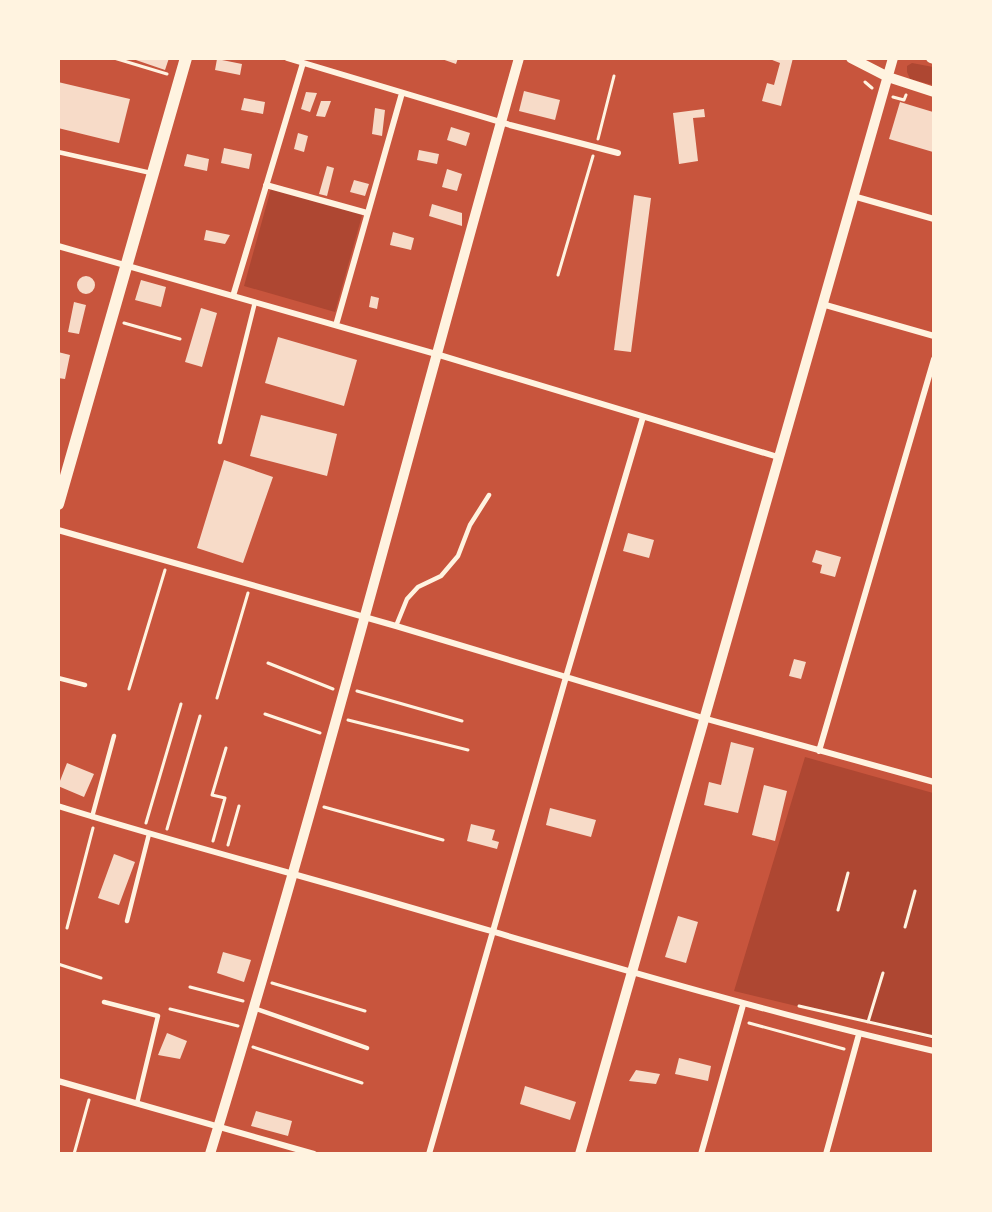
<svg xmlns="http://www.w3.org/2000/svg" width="992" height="1212" viewBox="0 0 992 1212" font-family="Arial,sans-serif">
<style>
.green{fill:#ae4732}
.building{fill:#f7dbc8}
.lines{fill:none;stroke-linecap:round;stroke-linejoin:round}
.path{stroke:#fff3e0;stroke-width:3}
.service{stroke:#fff3e0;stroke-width:4.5}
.minor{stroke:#fff3e0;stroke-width:6}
.tertiary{stroke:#fff3e0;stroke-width:10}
.secondary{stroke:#fff3e0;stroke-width:12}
</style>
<rect width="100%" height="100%" fill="#c8553d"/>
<!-- green -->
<path class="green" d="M912,63L933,67V85L910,79L907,72V66Z
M272,185L363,212L335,312L244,286Z
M805,757L933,793V1039L734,991Z"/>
<!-- building -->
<path class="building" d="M130,58H169L165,70Z
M439,58H458L456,64Z
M767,58H793L781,106L762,101L767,83L774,85L780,63Z
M217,59L242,64L240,75L215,70Z
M58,82L130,99L119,143L58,128Z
M524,91L560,100L555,120L519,111Z
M306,92L317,93L310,112L301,109Z
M244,98L265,102L263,114L241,110Z
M321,101H331L325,117L316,116Z
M900,102L933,112V152L889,139Z
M375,108L385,110L382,136L372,134Z
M704,109L705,117L693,118L698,161L679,164L673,113Z
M451,127L470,133L466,146L447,140Z
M298,133L308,136L304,152L294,149Z
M224,148L252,154L249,169L221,163Z
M419,150L439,154L437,164L417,160Z
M187,154L209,159L207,171L184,166Z
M327,166L334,168L327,196L319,194Z
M447,169L462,174L457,191L442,187Z
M354,180L369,184L365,196L350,192Z
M634,195L651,198L631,352L614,350Z
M432,204L462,213V226L429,216Z
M206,230L230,235L225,244L204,240Z
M393,232L414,238L411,250L390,245Z
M77 285a9 9 0 1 1 18 0a9 9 0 1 1-18 0Z
M141,280L166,287L161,307L135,300Z
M371,296L379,298L377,309L369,307Z
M74,302L86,305L79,334L68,332Z
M201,308L217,313L202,367L185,362Z
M278,337L357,360L344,406L265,383Z
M58,352L70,355L65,379L58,378Z
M261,415L337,434L327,476L250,456Z
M224,460L273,477L243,563L197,548Z
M628,533L654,540L649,558L623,551Z
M816,550L841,557L835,577L820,573L822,565L812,562Z
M794,659L806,662L801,679L789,676Z
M731,742L754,748L738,813L704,805L709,782L721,785Z
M67,763L94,774L84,797L58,786Z
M764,785L787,791L775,841L752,835Z
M550,808L596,820L591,837L546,825Z
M471,824L495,830L492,840L499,842L497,849L467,841Z
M114,854L135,862L119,905L98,898Z
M678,916L698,922L686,963L665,957Z
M223,952L251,960L244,982L217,973Z
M167,1033L187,1041L180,1059L158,1055Z
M679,1058L711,1066L708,1081L675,1074Z
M636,1070L660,1074L656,1084L629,1081Z
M525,1086L576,1102L570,1120L520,1104Z
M256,1111L292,1121L288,1136L251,1126Z"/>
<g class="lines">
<!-- path -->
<path class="path" d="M114,58L167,74
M865,82L872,88
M893,97L904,100L906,95
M598,139L614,76
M558,275L593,156
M124,323L180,339
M268,663L333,689
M129,689L165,570
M357,691L462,721
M217,698L248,593
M265,714L320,733
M348,720L468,750
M324,807L443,840
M146,823L181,704
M167,829L200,716
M213,841L225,798L212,795L226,748
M228,845L239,806
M838,910L848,873
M905,927L915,891
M67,928L93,828
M58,964L101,978
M272,983L365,1011
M190,987L243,1001
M799,1006L934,1037
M170,1009L238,1026
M868,1022L883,973
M749,1023L844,1049
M253,1047L362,1083
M74,1154L89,1100"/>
<!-- service -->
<path class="service" d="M58,152L151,173
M220,442L255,302
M396,626L407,599L418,587L441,576L458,556L470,525L489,495
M58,678L85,685
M92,817L114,736
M127,921L149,834
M104,1002L158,1016L137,1103
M254,1008L367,1048"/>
<!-- minor -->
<path class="minor" d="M287,58L510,125L618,153
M266,185L367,213
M853,196L934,219
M58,246L436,354L778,457
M233,296L303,63
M822,304L934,336
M336,325L402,93
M58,530L396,626L703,718L934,782
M819,751L934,359
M58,806C173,842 290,872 405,906C581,957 755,1010 934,1051
M58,1081L314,1154
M429,1154L566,677L643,417
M701,1154L743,1005
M826,1154L859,1034"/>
<!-- tertiary -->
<path class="tertiary" d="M851,58L888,77L934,92
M931,58L934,59
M210,1154C321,791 416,423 519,58
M580,1154L893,58"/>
<!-- secondary -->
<path class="secondary" d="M58,504L186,58"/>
</g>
<!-- border -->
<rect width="992" height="1212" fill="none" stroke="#fff3e0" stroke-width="120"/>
</svg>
